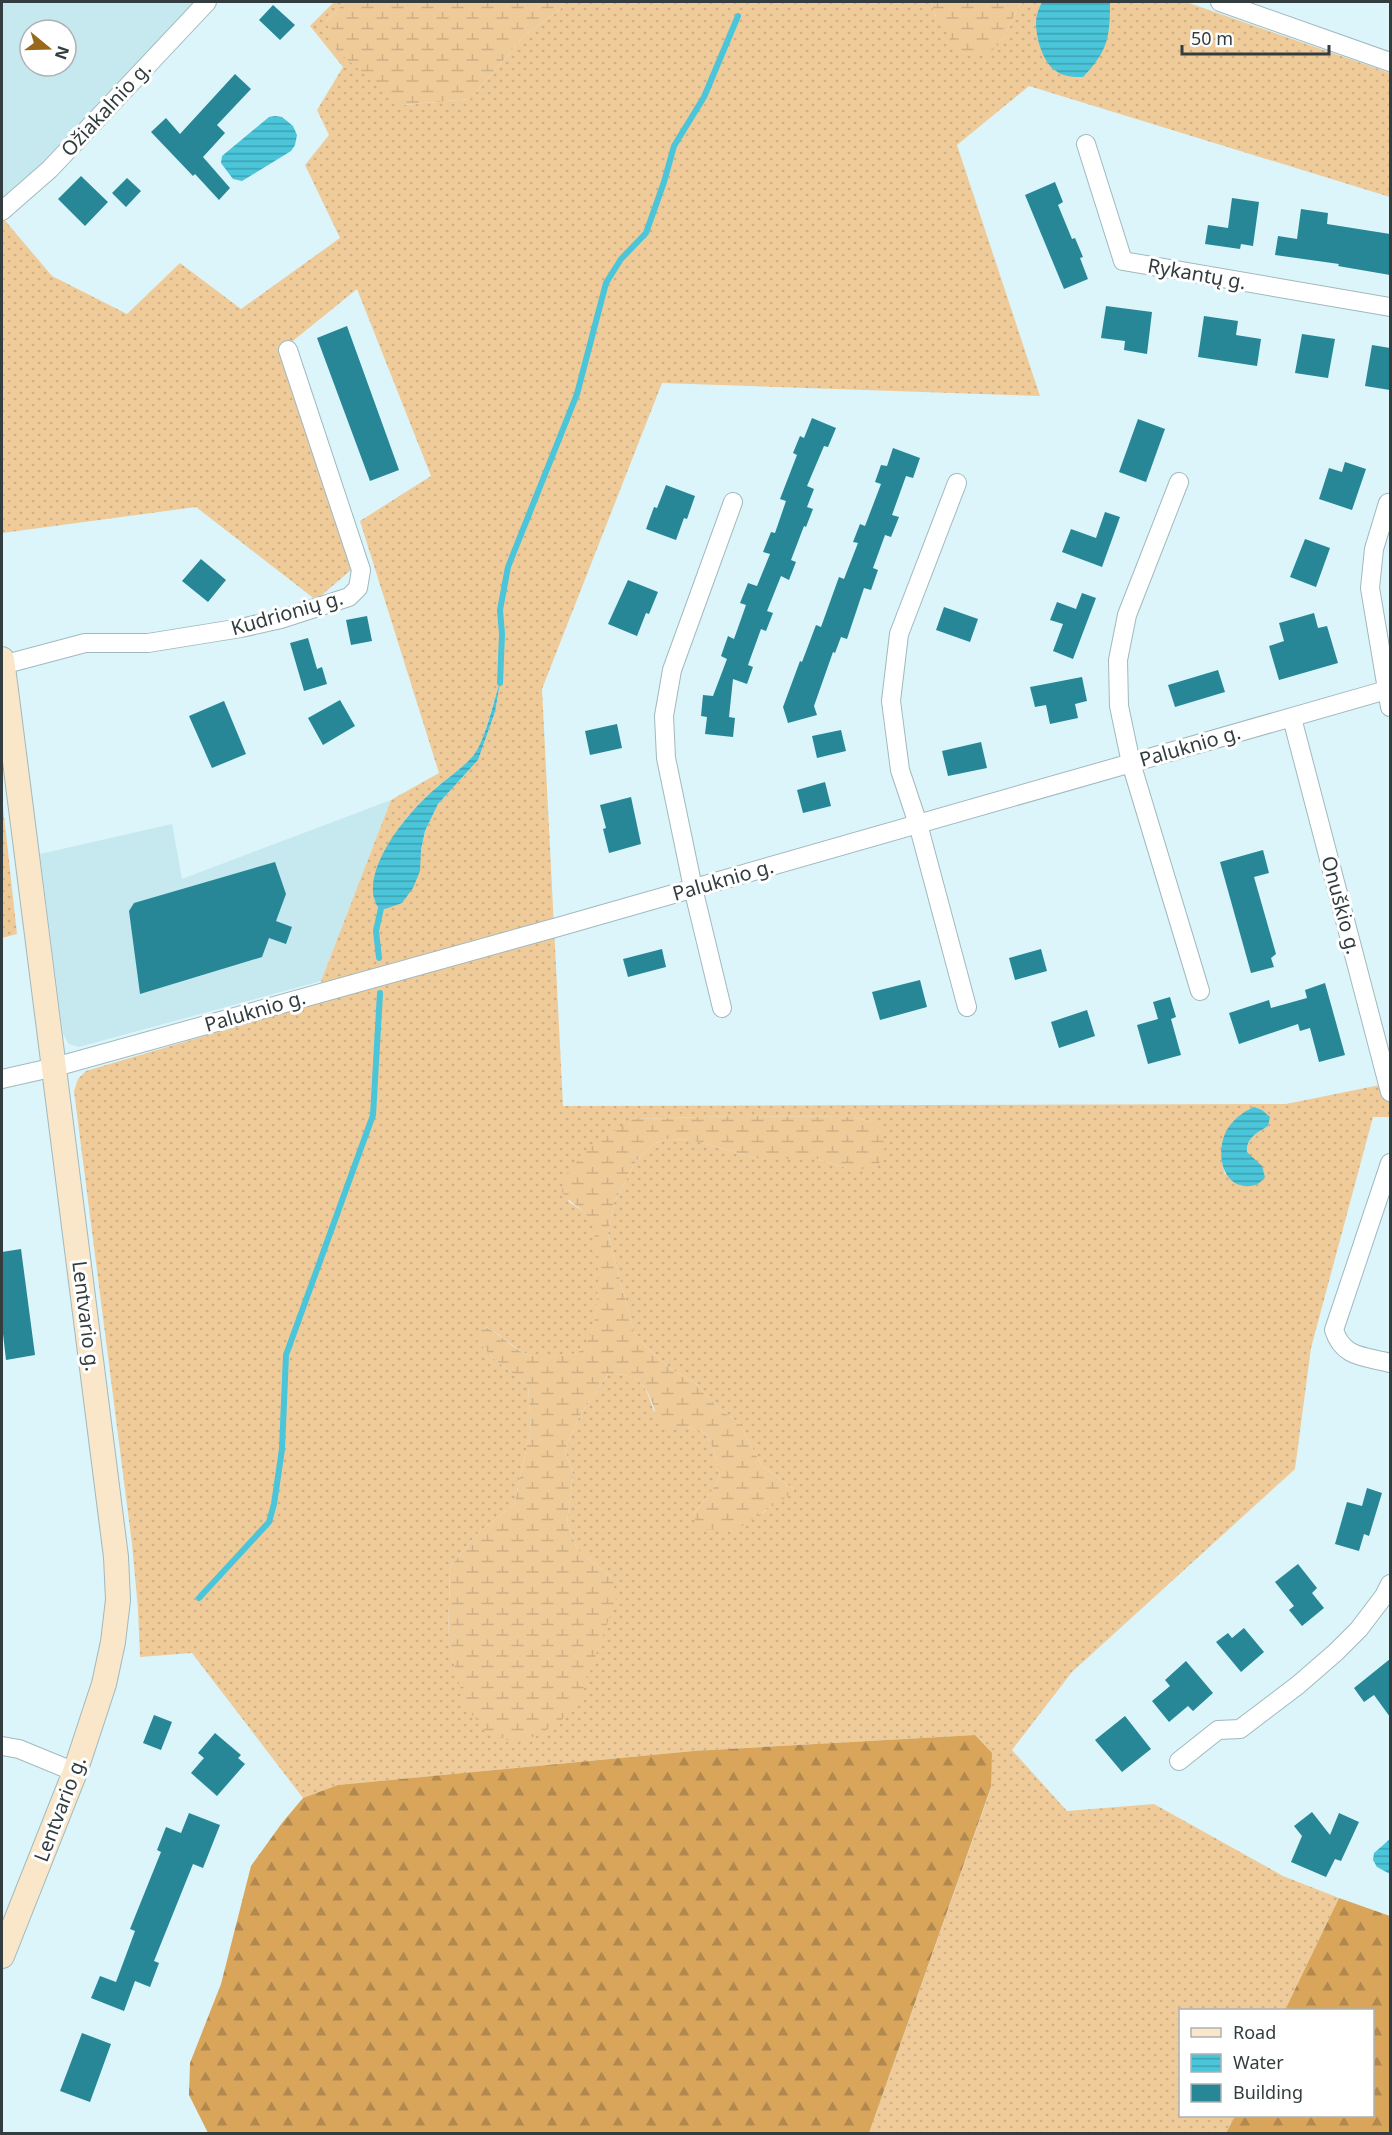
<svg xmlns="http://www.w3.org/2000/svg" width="1392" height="2135" viewBox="0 0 1392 2135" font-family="'Noto Sans',sans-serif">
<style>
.built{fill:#c6e8ef;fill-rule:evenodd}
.grass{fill:url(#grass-dots);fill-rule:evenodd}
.forest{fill:url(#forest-firs)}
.wetland{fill:url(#wetland-marsh)}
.water{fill:url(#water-rules)}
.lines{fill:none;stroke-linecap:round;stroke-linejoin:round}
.stream{stroke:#4ac5d9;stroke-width:6}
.building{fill:#278796}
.minor-casing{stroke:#a1b9be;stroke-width:20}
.secondary-casing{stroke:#a1b9be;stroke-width:26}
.minor{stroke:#fff;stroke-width:18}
.secondary{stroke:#fae6c8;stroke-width:24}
.labels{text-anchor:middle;stroke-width:6;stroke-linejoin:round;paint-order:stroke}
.street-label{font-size:20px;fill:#333d3f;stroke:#fff}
</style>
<defs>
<pattern id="grass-dots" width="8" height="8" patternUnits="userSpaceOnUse" patternTransform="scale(1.5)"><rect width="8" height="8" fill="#f0cb9a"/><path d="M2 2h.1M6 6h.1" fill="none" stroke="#ceaf86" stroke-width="1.8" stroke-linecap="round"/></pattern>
<pattern id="forest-firs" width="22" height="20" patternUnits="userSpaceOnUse" patternTransform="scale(1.5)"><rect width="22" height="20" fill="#d9a55b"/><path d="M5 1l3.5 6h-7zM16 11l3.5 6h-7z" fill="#b1884d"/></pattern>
<pattern id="wetland-marsh" width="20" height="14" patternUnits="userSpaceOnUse" patternTransform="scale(1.5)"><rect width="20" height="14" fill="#f0cb9a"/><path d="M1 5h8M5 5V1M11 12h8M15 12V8" fill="none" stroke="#ceaf86"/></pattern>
<pattern id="water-rules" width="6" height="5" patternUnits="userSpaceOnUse" patternTransform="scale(1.5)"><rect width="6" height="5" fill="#4ac5d9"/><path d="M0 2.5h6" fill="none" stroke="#3ea1b1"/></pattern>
</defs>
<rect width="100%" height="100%" fill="#dbf5fa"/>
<!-- built -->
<path class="built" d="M2,2H197L2,216ZM30,30H66V66H30Z
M391,800L321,981L79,1047L69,1044L63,1034L40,854L172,824L182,879Z"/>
<!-- grass -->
<path class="grass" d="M334,2H345L327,21L403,105L470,99L525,35L560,10L563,2H931L936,17L1002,41L1021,2H1186L1390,73V197L1029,86L957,145L1040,396L662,383L542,689L563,1106L1286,1104L1390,1083V1117H1373L1311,1348L1295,1469L1072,1672L1012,1750L1067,1811L1154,1804L1283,1876L1339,1898L1285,2010H1180V2116H1235L1226,2133H869L991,1788L975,1735L693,1751L339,1785L303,1798L192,1653L140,1657L138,1609L132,1544L74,1091L78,1079L86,1071L326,1000L321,981L391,800L439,773L360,521L431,476L357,289L283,349L351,570L316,600L196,507L2,533V217L52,276L127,314L180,263L241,309L340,238L305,165L329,135L317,110L343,67L310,26ZM499,688L495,712L478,760L438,804L425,831L421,850L373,893C379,850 403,817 435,789C447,778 462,769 473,756C486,741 490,707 499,688ZM737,1116L854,1117L871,1122L847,1168L817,1159H759L691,1140L668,1139L655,1143L636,1161L614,1203L608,1234L634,1332L645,1346L671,1369L694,1382L716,1406L739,1423L762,1466L794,1489L763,1513L693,1514L710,1494L720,1476L714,1451L706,1433L684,1426L654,1411C645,1383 639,1373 608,1374L579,1417L565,1450L573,1475L567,1522L577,1549L613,1579L466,1706L448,1641L450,1567L479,1532L514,1505L531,1428L528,1386L492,1357L477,1340L486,1327C502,1334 515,1351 532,1356C540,1359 572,1356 578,1352C581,1350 586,1344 588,1341C601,1319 601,1246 592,1222C588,1212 576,1207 568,1201L632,1119ZM1268,1126C1257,1133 1246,1138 1247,1152L1225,1175L1222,1162L1224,1138Z
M2,797L17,934L2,938Z"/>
<!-- forest -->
<path class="forest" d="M975,1735L992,1753L991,1787L869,2133H208L189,2095L190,2063L221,1984L251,1866L282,1823L303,1798L338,1785L693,1751Z
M1339,1898L1390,1916V2133H1226L1235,2116H1372V2010H1285Z"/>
<!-- wetland -->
<path class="wetland" d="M345,2H563L560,10L525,35L470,99L403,105L394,101L332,46L327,21Z
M931,2H1021L1002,41L993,50L975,57L968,56L959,51L936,17Z
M737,1116L854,1117L871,1122L882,1131L885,1144L883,1159L873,1170L847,1168L817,1159H759L691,1140L668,1139L655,1143L636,1161L614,1203L608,1234L634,1332L645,1346L671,1369L694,1382L716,1406L739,1423L762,1466L794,1489L785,1498L739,1528L699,1530L693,1514L710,1494L720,1476L714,1451L706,1433L684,1426L663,1430C648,1399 651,1372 608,1374L579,1417L565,1450L573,1475L567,1522L577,1549L613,1579L616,1599L582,1694L561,1721L537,1736L510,1741L486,1732L465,1706L448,1641L450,1567L479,1532L514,1505L531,1428L528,1386L492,1357L477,1340L478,1331L485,1327C502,1334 514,1351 532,1356C539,1358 571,1356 578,1352C580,1351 585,1345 587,1342C601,1322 601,1242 590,1220C584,1208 570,1204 562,1192L564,1177L589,1148L632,1119Z"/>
<!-- water -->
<path class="water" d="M1042,2H1110C1110,37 1108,51 1083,77C1074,77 1064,77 1056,71C1042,63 1033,30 1037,15C1038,10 1040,6 1042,2Z
M275,116L282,117L293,126L297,135L295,145L291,151L242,181L233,179L221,163L222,156L269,117Z
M500,683L495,712L478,760L438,804L425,831L421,850L420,871L413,888L402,903L385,909L377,906C376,902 373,897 373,893C370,858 410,810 435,789C447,778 462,769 473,756C485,742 493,702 500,683Z
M1254,1107L1262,1110L1270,1117L1268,1126C1257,1133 1246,1138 1247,1152L1262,1166L1265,1177C1260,1184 1254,1187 1245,1186C1219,1183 1216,1147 1228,1128C1235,1118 1243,1112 1254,1107Z
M1390,1839V1874L1377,1867L1373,1860L1374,1853Z"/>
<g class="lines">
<!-- stream -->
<path class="stream" d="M500,683L502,634L500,610L508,567L577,394L606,283L621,259L646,233L664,182L674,146L704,97L738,16
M379,958L376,931L381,908
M199,1598L269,1522L274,1504L282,1449L286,1355L373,1115L380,993"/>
</g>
<!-- building -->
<path class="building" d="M273,5L295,25L280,40L259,20Z
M235,74L251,89L217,125L225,133L203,157L230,188L219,200L195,174L193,176L151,132L166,118L180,134Z
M81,176L108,202L85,226L58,199Z
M127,178L141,191L126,207L112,193Z
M1055,182L1063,202L1058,205L1072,239L1075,238L1083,257L1080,258L1088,279L1064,289L1025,195Z
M1232,198L1259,202L1253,246L1241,244L1240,249L1205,244L1208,225L1228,228Z
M1301,209L1328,213L1327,224L1390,234V275L1338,266L1339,264L1275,255L1278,236L1297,239Z
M1106,306L1152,312L1147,354L1124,350L1125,341L1101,338Z
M1204,316L1238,321L1236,335L1261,339L1257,366L1198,357Z
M347,326L399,470L370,481L317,338Z
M1302,334L1335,339L1328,378L1295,373Z
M1372,345L1390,348V390L1365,386Z
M812,418L836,428L828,447L824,446L807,486L814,489L807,507L813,509L806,527L804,526L791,560L796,562L789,580L781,576L767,611L773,613L766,631L761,629L748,665L753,667L747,684L733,679L729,717L735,718L733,737L705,734L707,717L701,716L703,695L713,696L727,659L721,656L728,636L734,639L746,605L740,603L748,583L757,586L770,554L763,552L771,532L775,533L786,501L780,499L797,455L793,453L800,436L804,438Z
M1138,419L1165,429L1146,482L1119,472Z
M893,448L920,458L913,478L906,476L892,515L899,517L891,537L885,535L873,568L878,570L871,590L864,588L847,639L841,637L835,653L833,652L814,706L817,715L788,723L783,707L800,661L802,662L816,625L821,627L839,577L844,579L858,543L853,542L860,524L865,526L881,484L875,482L881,465L887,466Z
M1345,462L1366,469L1352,510L1319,499L1329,468L1342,472Z
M666,485L695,496L687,519L684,518L676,540L646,529L654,507L657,508Z
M1105,512L1120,517L1102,567L1062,552L1071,529L1096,538Z
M1305,539L1330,548L1316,587L1290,577Z
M201,559L226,580L208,602L182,581Z
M628,580L658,592L649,614L646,613L637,636L608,624Z
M1082,593L1096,598L1073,659L1053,651L1063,624L1050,620L1057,602L1076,609Z
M944,607L978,619L970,642L936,630Z
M1314,613L1318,628L1327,626L1338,663L1279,680L1269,646L1284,641L1279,623Z
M367,616L372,641L351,645L346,620Z
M308,638L317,669L322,667L327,684L304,691L290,643Z
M1218,670L1225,692L1175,707L1168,685Z
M1082,677L1087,701L1075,704L1078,718L1050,724L1046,705L1035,707L1030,687Z
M340,700L355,726L323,745L308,718Z
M224,701L246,754L212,768L189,716Z
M617,724L622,748L590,755L585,731Z
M841,730L846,751L817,758L812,736Z
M981,742L987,768L948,776L942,751Z
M825,782L831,806L803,813L797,790Z
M631,797L641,844L609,853L603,829L606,828L600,805Z
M1263,850L1269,873L1254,877L1276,954L1271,958L1274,967L1251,973L1220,862Z
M275,862L286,894L276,921L292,927L286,944L269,938L262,957L140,994L129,911L134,903Z
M662,949L666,967L628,977L623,959Z
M1041,949L1047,971L1015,980L1009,958Z
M920,980L927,1007L880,1020L872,992Z
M1325,983L1345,1055L1319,1062L1310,1028L1300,1031L1298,1024L1239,1044L1229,1013L1269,1000L1271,1008L1307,998L1305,990Z
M1170,997L1176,1017L1171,1019L1181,1055L1148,1064L1137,1025L1158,1019L1153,1002Z
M1087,1010L1095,1036L1059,1048L1051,1022Z
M21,1249L35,1355L6,1360L2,1325V1252Z
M1367,1488L1382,1493L1369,1536L1364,1534L1359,1551L1335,1544L1347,1502L1362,1506Z
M1298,1564L1317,1588L1312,1593L1324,1608L1302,1626L1289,1610L1294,1606L1275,1582Z
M1244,1628L1264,1652L1241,1672L1216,1642L1228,1633L1232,1638Z
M1390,1659V1717L1374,1695L1364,1702L1354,1688Z
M1186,1661L1213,1693L1193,1711L1188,1706L1169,1722L1152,1701L1170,1686L1165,1680Z
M154,1715L172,1722L161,1750L143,1743Z
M1125,1716L1151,1749L1122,1772L1095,1740Z
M215,1733L241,1755L238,1758L245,1764L217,1796L191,1773L204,1758L198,1753Z
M1312,1812L1330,1835L1339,1813L1359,1822L1341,1861L1335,1859L1326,1877L1291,1862L1302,1836L1294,1826Z
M189,1813L220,1825L203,1868L193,1864L154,1961L159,1963L150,1987L135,1981L124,2011L91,1998L100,1976L116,1982L135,1931L130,1929L161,1852L157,1850L166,1827L181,1833Z
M82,2033L111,2044L90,2102L60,2091Z"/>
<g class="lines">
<!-- minor casing -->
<g class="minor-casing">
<path id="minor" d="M1220,2L1390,62
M1086,144L1123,261L1390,307
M2,211L50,169L207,2
M1179,482L1127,615L1118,660L1119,706L1131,763L1200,991
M957,483L899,634L891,701L900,770L918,824L967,1007
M1388,503L1374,549L1370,588L1390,707
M2,665L85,643H148L241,628L281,619L349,597L358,588L361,570L288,350
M1292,718L1390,1092
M722,1008L693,888L666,758L664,716L672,670L733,502
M2,1079L55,1067L558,927L1390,689
M1390,1163L1334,1330C1343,1358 1364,1356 1390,1363
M2,1746L19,1749L75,1772
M1179,1761L1218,1730L1240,1729L1298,1685L1336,1652L1359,1629L1384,1596L1390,1584"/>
</g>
<!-- secondary casing -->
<g class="secondary-casing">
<path id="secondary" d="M2,659L116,1557L118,1600L113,1642L104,1684L75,1772L2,1956"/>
</g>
<!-- minor -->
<use href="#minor" class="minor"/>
<!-- secondary -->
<use href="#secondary" class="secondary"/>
</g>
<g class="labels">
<!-- street labels -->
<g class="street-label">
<text transform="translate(106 109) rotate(-47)" y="7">Ožiakalnio g.</text>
<text transform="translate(1197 274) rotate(10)" y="7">Rykantų g.</text>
<text transform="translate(287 613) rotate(-16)" y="7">Kudrionių g.</text>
<text transform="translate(1190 746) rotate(-16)" y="7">Paluknio g.</text>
<text transform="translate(723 880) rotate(-16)" y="7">Paluknio g.</text>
<text transform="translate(1341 905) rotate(75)" y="7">Onuškio g.</text>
<text transform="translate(255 1011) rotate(-16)" y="7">Paluknio g.</text>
<text transform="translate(86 1316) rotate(83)" y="7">Lentvario g.</text>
<text transform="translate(60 1809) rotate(-69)" y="7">Lentvario g.</text>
</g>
</g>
<!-- border -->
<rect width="1392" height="2135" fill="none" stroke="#333d3f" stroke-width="6"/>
<!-- legend -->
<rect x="1179" y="2009" width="195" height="108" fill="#ffffff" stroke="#adb1b2" stroke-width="1.5"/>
<rect x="1191" y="2028" width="30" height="9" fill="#fae6c8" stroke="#adb1b2" stroke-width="1.5"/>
<text x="1233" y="2039" font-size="18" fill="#333d3f">Road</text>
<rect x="1191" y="2054" width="30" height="18" fill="url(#water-rules)" stroke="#adb1b2" stroke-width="1.5"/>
<text x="1233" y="2069" font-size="18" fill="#333d3f">Water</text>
<rect x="1191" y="2084" width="30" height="18" fill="#278796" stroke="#adb1b2" stroke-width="1.5"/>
<text x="1233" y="2099" font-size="18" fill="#333d3f">Building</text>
<!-- north arrow -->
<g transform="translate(48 48) rotate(109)"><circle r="28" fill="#ffffff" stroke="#adb1b2" stroke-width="1.5"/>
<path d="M0-4.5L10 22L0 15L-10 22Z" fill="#99691b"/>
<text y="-9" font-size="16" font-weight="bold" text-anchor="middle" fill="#333d3f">N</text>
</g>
<!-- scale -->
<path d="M1182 45v9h147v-9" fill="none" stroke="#333d3f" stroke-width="3"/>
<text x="1191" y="45" font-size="18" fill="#333d3f" stroke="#ffffff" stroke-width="4.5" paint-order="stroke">50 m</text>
</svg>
